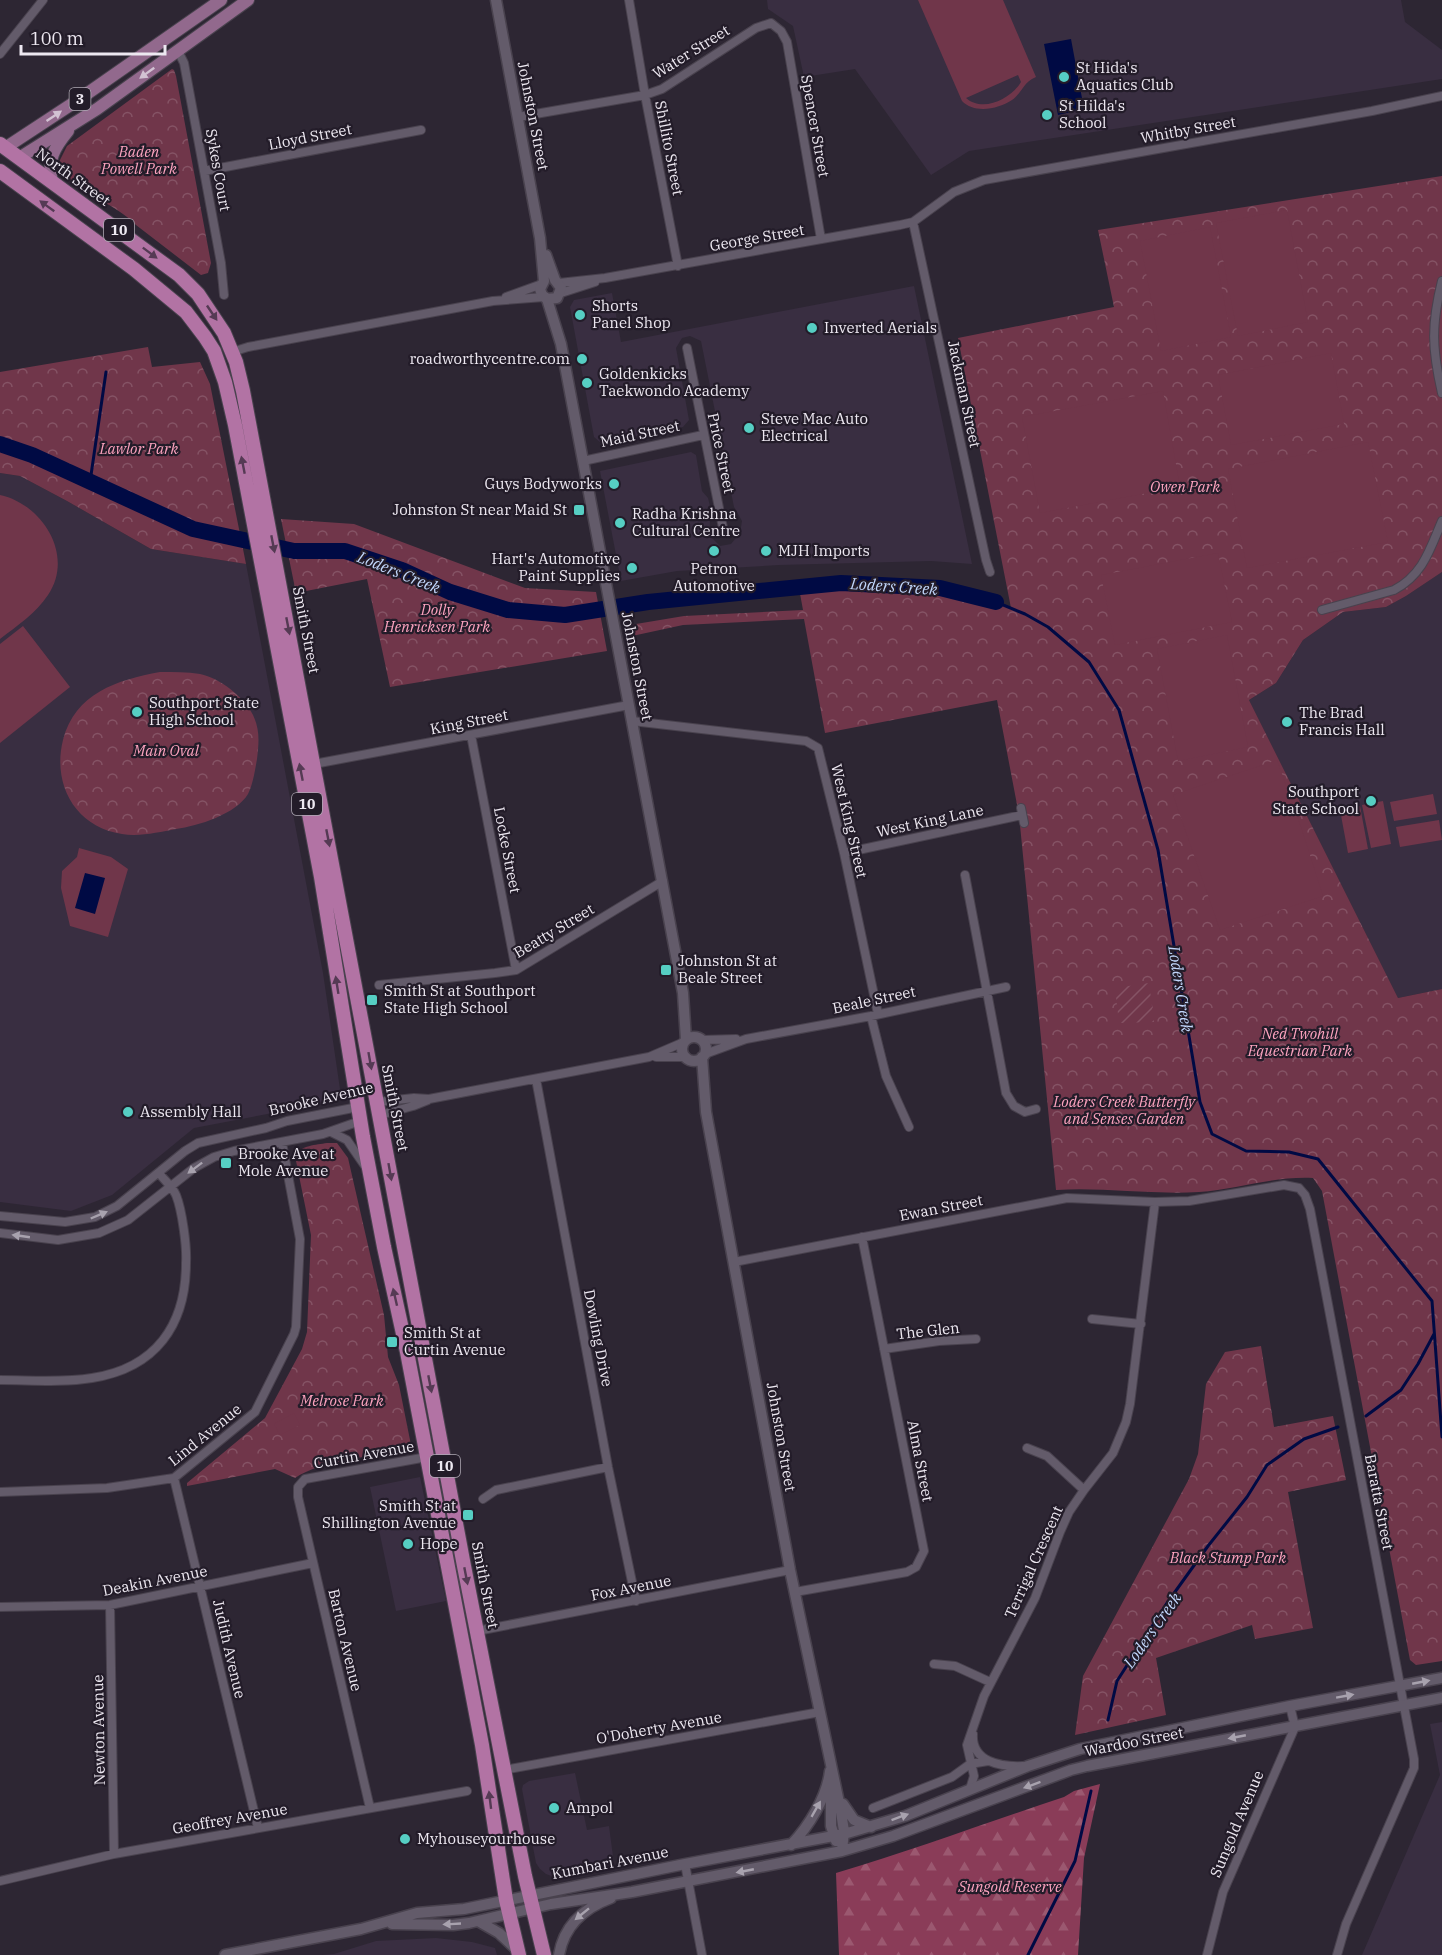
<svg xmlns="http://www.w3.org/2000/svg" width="1442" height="1955" viewBox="0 0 1442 1955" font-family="'IBM Plex Serif',serif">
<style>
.built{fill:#392e41}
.forest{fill:url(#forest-firs)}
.park{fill:url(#park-crowns)}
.garden{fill:url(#garden-furrows)}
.pitch{fill:#70364a;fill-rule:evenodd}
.water{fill:#000a44}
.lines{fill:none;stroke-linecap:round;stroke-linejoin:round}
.stream{stroke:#000a44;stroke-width:3}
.river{stroke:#000a44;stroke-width:16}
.street-casing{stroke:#49424e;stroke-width:10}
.secondary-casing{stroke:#49424e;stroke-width:13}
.primary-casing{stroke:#49424e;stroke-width:14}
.highway-casing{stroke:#49424e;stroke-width:16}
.street{stroke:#635b6a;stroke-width:8}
.secondary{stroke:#635b6a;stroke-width:10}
.primary{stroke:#92698d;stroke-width:12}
.highway{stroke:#b273a4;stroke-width:14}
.oneway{fill:#d2c2d3}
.oneway2{fill:#553a54}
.oneway3{fill:#a8a2ae}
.poi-dot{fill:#56cec3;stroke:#231c29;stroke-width:2}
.labels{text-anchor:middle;stroke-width:4.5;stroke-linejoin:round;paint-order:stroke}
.shield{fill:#231c29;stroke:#b0abb5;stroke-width:1.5}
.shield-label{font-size:14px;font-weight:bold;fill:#ede8f1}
.street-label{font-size:15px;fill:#ede8f1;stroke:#231c29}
.poi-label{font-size:15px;fill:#ede8f1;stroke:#231c29;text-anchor:start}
.park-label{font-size:15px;font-style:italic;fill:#fda3bf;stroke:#231c29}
.water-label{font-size:16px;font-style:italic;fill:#c1d6fb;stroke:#231c29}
</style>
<defs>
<pattern id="forest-firs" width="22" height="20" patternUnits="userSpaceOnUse" patternTransform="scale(1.5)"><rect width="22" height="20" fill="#8a3c58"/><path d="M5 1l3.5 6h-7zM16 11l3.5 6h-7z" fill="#9b5870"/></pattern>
<pattern id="park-crowns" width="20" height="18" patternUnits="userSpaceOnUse" patternTransform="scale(1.5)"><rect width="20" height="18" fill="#70364a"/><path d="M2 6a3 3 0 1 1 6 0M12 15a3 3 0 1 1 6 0" fill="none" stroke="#855365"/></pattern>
<pattern id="garden-furrows" width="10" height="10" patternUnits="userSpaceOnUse" patternTransform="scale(1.5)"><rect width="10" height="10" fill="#70364a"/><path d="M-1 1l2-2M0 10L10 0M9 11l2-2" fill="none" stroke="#855365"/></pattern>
</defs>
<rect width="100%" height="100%" fill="#2d2633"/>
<!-- built -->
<path class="built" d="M767,0H1401L1405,22L1442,50V79L969,151L931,175L855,69L804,77L793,26L768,9Z
M914,286L972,564L931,561L779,565L677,571L621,581L600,471L691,452L696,455L702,491L708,498L711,510L709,535L720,546L731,544L740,533L742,521L734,507L701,341L690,336L682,338L676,348L689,420L683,427L601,443L594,437L570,307L574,300L612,293L621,342Z
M0,473L20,476L67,501L151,549L246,564L323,973L340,1089L335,1099L331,1102L194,1128L112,1195L71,1211L0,1202Z
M1442,572V989L1398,998L1249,700L1276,683L1303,640L1343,612L1386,607L1406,596Z
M420,1477L446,1601L396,1611L370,1487Z
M1442,1722V1955H1362L1440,1775L1430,1724Z
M575,1773L587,1830L609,1826L614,1864L554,1877L546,1874L540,1869L536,1863L522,1789L523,1785L529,1781Z
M436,1938L472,1942L495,1948L497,1955H322L334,1954L376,1941Z"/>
<!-- forest -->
<path class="forest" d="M1100,1784L1084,1858L1078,1955H839L836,1873C913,1850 988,1822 1064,1797L1074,1791Z"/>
<!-- park -->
<path class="park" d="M172,69L174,70L176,76L211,263L208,273L201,275L136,225C117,204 65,187 59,162L67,146Z
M1442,176V572L1406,596L1386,607L1343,612L1303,640L1276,683L1249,700L1398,998L1442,989V1661L1416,1665L1410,1660L1322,1191L1313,1178C1274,1176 1238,1189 1199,1192C1151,1195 1103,1187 1056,1190L1019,815L997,700L825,733L804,619L683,625L632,636L630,625L684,616L803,610L799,588L841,583L940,588L996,602L1011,608L958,338L1114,307L1098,230Z
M148,347L152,367L200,362L210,384L246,564L151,549L67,501L20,476L0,473V372Z
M281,519L354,524L525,588L596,592L607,651L390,687L367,579L296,593Z
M160,672C173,672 187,672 200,674C220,678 244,697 253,715C260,730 259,742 257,759C255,770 253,784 248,794C236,814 198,826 176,829C159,832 140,837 122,834C75,827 52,784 63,740C75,693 117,680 160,672Z
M327,1143H337L348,1158L384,1315L388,1357L399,1385L411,1445L407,1450C375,1456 321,1460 295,1478L275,1469L187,1486V1483L265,1418L302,1349L307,1332L311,1235L295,1156C301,1145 316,1145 327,1143Z
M1261,1346L1274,1427L1333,1416L1346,1480L1288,1492L1313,1628L1255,1639L1252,1625L1156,1658L1166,1715L1075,1735L1083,1676L1189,1479L1198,1454L1206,1384L1225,1352Z"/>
<!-- garden -->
<path class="garden" d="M1149,983L1154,1022L1119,1023L1115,988Z"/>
<!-- pitch -->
<path class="pitch" d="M918,0H1003L1036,77C1022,83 1024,91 1012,100C999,109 974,114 962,101ZM1018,75L1021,82C1011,99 983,113 966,98Z
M1287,210L1308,322L1238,336L1216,223Z
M1210,227L1231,337L1161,351L1140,241Z
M1331,353L1344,424L1231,445L1218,375Z
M1163,391L1180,487L1040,513L1022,417Z
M1368,442L1388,542L1247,568L1228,469Z
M0,495C42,504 75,555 48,595C36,613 17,626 0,639Z
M1218,553L1232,622L1115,645L1101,575Z
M23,626L70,687L0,743V644Z
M1227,635L1248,747L1178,761L1157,649Z
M1277,760L1301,827L1323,896L1220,930L1173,795Z
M1433,794L1437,814L1394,821L1390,802Z
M1383,801L1391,844L1371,848L1362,805Z
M1360,806L1368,849L1348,853L1340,810Z
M1439,820L1442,840L1400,847L1396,827Z
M79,848L111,857L128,869L108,937L70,926L61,888L62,871L77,857Z
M294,1413L300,1425L280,1435L274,1424Z"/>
<!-- water -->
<path class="water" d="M1071,39L1084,109L1058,115L1044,44Z
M85,873L105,878L95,914L75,908Z"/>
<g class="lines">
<!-- stream -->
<path class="stream" d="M90,482L106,372
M996,602L1025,614L1048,627L1089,662L1119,710L1158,850L1200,1102L1212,1134L1246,1151L1289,1152L1318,1159L1432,1301L1442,1437
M1366,1416L1401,1390L1418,1364L1434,1334
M1108,1720L1117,1681L1167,1603L1208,1546L1247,1497L1267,1465L1304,1439L1338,1427
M1028,1955L1075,1861L1091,1791"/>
<!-- river -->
<path class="river" d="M0,444L32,455L193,529L294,551H345L402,570L450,592L508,610L565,615L648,602L841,583L940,588L996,602"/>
<!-- street casing -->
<g class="street-casing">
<path id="street" d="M629,0L645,95L678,266
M178,51L184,63L221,263L224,295
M0,54L43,0
M518,117L645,95L662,89L756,28L771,23L781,31L787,42L821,239
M204,171L421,130
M913,222L986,560L990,572
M1442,281C1431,325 1432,349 1442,393
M559,283L605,278L900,225L913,222L954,192L984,180L1372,111L1442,96
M561,293L595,282
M506,297L542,284
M687,348L723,528
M232,352L248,347L493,301L544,297
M583,461L703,435
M1322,610L1394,590C1423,575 1430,549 1442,521
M632,721L806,741L818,748L844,853L878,1014
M471,735L516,970
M314,764L629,705
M1021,808L1024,823
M844,853L1022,815
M965,875L1006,1093L1014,1106L1025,1112L1036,1109
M379,985L495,973L516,970L663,881
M871,1016L886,1076L909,1127
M702,1040L736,1039
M705,1054L746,1039L871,1016L1006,987
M656,1057H686
M536,1079L608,1467L636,1601
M377,1102L414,1098L429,1099L649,1057L684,1042
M380,1115L413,1106L428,1100
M331,1132L347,1140L365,1166
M0,1216L65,1222L95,1217L117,1206L185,1151L198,1143L266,1128L287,1121L358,1107
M0,1233L58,1240L99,1233L128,1220L194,1168L214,1157L234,1151L323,1134L360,1121
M734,1262L1067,1198L1155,1202L1189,1201L1284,1185L1299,1188L1305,1195L1310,1209L1414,1759V1768L1346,1924L1337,1955
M1092,1319L1141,1324
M884,1349L939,1341L976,1339
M0,1380C30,1380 62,1383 92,1378C156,1368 186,1325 186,1263C187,1246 182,1210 176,1195C172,1186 164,1180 159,1173
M1027,1448L1047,1456L1084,1490
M174,1478L258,1828
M0,1492L107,1488L174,1478L255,1412L294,1334L296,1327L300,1239L282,1143
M483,1499L496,1490L608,1467
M795,1592L907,1572L916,1567L924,1551L862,1237
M110,1605L114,1854
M0,1607L110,1605L313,1563
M477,1631L790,1570
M934,1664L955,1666L990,1682
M973,1734C971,1762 1001,1767 1023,1766
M504,1770L820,1712
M970,1789L974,1776L967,1745L984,1696L1035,1598L1060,1532L1069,1512L1084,1490L1113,1453L1126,1422L1130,1404L1155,1202
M370,1808L298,1497V1487L305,1479L427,1457
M873,1808L952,1777L970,1764L988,1761
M685,1864L702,1955
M0,1881L114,1854L467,1791
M1207,1955L1223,1892L1295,1727L1290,1706"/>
</g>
<!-- secondary casing -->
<g class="secondary-casing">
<path id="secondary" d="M496,0L540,238L544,281L540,289L542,295L547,299L561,344L683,993L686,1040
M546,255L555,280L561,288L557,298L547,299
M682 1049a12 12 0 1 1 24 0a12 12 0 1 1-24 0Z
M702,1057L706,1112L790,1570L841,1812L844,1831L842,1851
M831,1783V1826L836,1841
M843,1804L854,1820L871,1827
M791,1845C809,1826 827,1797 830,1771
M478,1921L499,1933L518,1951
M392,1924L453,1925L469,1923L551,1904L632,1892L842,1851L893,1836L1071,1770L1087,1766L1442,1698
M225,1955L361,1929L417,1913L464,1909L685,1864L844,1834L905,1816L1028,1766L1080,1749L1290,1706L1442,1678
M559,1955C564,1925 584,1908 611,1898"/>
</g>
<!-- primary casing -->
<g class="primary-casing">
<path id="primary" d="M5,148L78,100L221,0
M19,158L97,109L248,0
M52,182C47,160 54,148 68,131"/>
</g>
<!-- highway casing -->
<g class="highway-casing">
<path id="highway" d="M0,144L179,275L198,294L224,333L236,362L243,391L464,1566L525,1876L544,1955
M0,171L134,269L186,312L205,337L214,351L225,382L235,425L321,877L363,1137L384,1247L407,1352L482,1745L506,1900L519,1955"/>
</g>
<!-- street -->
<use href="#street" class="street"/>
<!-- secondary -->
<use href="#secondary" class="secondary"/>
<!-- primary -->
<use href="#primary" class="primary"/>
<!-- highway -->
<use href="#highway" class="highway"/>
</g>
<!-- one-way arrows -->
<defs><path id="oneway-solid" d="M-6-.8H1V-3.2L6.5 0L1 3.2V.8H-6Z" transform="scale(1.5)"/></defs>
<g class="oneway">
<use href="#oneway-solid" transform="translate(147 73) rotate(144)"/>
<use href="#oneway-solid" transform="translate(54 116) rotate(-34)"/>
</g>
<g class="oneway2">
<use href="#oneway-solid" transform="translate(47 206) rotate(-144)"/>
<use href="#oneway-solid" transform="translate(150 253) rotate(37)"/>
<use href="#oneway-solid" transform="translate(212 313) rotate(56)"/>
<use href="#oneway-solid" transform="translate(243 465) rotate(-101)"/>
<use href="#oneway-solid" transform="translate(273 544) rotate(79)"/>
<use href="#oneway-solid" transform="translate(288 626) rotate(79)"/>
<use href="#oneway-solid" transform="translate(301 772) rotate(-101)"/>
<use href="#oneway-solid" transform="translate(328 838) rotate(79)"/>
<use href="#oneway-solid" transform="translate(337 985) rotate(-99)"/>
<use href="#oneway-solid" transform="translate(370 1061) rotate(80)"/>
<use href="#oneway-solid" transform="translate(390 1172) rotate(80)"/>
<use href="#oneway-solid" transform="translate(395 1297) rotate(-103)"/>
<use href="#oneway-solid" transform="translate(430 1384) rotate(79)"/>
<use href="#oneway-solid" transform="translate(466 1576) rotate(79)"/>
<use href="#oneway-solid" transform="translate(490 1800) rotate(-97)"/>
</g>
<g class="oneway3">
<use href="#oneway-solid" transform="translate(195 1168) rotate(143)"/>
<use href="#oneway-solid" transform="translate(99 1215) rotate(-23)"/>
<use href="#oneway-solid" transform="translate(21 1236) rotate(-172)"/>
<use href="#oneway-solid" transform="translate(1421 1682) rotate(-11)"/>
<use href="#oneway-solid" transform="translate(1345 1696) rotate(-10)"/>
<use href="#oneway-solid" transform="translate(1237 1737) rotate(169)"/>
<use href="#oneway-solid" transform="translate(1032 1785) rotate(160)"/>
<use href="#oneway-solid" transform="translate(816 1809) rotate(-60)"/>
<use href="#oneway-solid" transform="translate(900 1817) rotate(-20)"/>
<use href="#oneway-solid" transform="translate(745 1871) rotate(169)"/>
<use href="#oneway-solid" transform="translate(582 1914) rotate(141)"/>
<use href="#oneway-solid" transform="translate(452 1924) rotate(177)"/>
</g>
<!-- markers -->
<g class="poi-dot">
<circle cx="1064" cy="77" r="6"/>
<circle cx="1047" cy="115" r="6"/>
<circle cx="580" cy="315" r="6"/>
<circle cx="812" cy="328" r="6"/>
<circle cx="582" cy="359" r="6"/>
<circle cx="587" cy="383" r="6"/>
<circle cx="749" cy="428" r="6"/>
<circle cx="614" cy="484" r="6"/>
<rect x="573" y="504" width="12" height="12" rx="3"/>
<circle cx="620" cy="523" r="6"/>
<circle cx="714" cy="551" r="6"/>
<circle cx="766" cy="551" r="6"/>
<circle cx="632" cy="568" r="6"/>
<circle cx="137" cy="712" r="6"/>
<circle cx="1287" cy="722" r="6"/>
<circle cx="1371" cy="801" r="6"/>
<rect x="660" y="964" width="12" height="12" rx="3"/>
<rect x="366" y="994" width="12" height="12" rx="3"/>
<circle cx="128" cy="1112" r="6"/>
<rect x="220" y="1157" width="12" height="12" rx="3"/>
<rect x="386" y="1336" width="12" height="12" rx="3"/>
<rect x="462" y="1509" width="12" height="12" rx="3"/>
<circle cx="408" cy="1544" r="6"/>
<circle cx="554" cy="1808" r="6"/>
<circle cx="405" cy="1839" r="6"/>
</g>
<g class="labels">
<!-- shield labels -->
<g class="shield">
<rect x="69.5" y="88" width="21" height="22" rx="4.5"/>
<rect x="104" y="219" width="30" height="22" rx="4.5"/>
<rect x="292" y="793" width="30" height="22" rx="4.5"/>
<rect x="430" y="1455" width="30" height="22" rx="4.5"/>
</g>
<g class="shield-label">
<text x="80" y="104">3</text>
<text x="119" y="235">10</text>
<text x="307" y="809">10</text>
<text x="445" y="1471">10</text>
</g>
<!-- street labels -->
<g class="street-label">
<text transform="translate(691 52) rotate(-32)" y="5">Water Street</text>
<text transform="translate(533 116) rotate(79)" y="5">Johnston Street</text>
<text transform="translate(815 126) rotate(80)" y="5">Spencer Street</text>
<text transform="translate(1188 130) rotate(-10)" y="5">Whitby Street</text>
<text transform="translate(310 137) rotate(-11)" y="5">Lloyd Street</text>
<text transform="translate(669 148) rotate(79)" y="5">Shillito Street</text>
<text transform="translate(218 170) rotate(80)" y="5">Sykes Court</text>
<text transform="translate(73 177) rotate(36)" y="5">North Street</text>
<text transform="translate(757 238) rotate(-10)" y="5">George Street</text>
<text transform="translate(964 394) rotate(78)" y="5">Jackman Street</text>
<text transform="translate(640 434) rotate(-12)" y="5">Maid Street</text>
<text transform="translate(721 453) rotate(78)" y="5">Price Street</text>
<text transform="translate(306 630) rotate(79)" y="5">Smith Street</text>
<text transform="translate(637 666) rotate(79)" y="5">Johnston Street</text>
<text transform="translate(469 722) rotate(-11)" y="5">King Street</text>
<text transform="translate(849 821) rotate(77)" y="5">West King Street</text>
<text transform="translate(930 821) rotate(-12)" y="5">West King Lane</text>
<text transform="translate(507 850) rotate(79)" y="5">Locke Street</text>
<text transform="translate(554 931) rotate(-31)" y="5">Beatty Street</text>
<text transform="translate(874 1000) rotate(-12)" y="5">Beale Street</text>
<text transform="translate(321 1099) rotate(-13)" y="5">Brooke Avenue</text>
<text transform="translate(395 1108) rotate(79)" y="5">Smith Street</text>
<text transform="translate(941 1208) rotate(-11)" y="5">Ewan Street</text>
<text transform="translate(928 1331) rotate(-6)" y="5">The Glen</text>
<text transform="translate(598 1338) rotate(79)" y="5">Dowling Drive</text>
<text transform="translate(205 1435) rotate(-39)" y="5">Lind Avenue</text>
<text transform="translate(781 1437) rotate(80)" y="5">Johnston Street</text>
<text transform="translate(364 1455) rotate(-10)" y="5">Curtin Avenue</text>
<text transform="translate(920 1461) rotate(79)" y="5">Alma Street</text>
<text transform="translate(1379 1502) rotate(79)" y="5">Baratta Street</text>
<text transform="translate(1034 1562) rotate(-66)" y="5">Terrigal Crescent</text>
<text transform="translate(155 1581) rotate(-11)" y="5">Deakin Avenue</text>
<text transform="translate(485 1585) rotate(79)" y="5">Smith Street</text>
<text transform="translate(631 1588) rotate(-11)" y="5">Fox Avenue</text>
<text transform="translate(345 1640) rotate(77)" y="5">Barton Avenue</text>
<text transform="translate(229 1649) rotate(77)" y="5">Judith Avenue</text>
<text transform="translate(659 1728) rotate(-10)" y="5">O'Doherty Avenue</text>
<text transform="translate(99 1730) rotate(-91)" y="5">Newton Avenue</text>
<text transform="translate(1134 1742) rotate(-11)" y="5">Wardoo Street</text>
<text transform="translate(230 1819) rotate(-10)" y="5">Geoffrey Avenue</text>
<text transform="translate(1237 1824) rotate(-67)" y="5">Sungold Avenue</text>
<text transform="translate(610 1863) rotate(-11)" y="5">Kumbari Avenue</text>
</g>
<!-- poi labels -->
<g class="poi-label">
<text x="1076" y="73">St Hida's<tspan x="1076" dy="17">Aquatics Club</tspan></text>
<text x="1059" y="111">St Hilda's<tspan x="1059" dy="17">School</tspan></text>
<text x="592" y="311">Shorts<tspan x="592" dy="17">Panel Shop</tspan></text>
<text x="824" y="333">Inverted Aerials</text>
<text x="570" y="364" text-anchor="end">roadworthycentre.com</text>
<text x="599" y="379">Goldenkicks<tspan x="599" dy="17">Taekwondo Academy</tspan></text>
<text x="761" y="424">Steve Mac Auto<tspan x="761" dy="17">Electrical</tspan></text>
<text x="602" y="489" text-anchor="end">Guys Bodyworks</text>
<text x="567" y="515" text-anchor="end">Johnston St near Maid St</text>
<text x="632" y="519">Radha Krishna<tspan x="632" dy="17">Cultural Centre</tspan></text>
<text x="778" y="556">MJH Imports</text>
<text x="620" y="564" text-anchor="end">Hart's Automotive<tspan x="620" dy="17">Paint Supplies</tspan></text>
<text x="714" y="574" text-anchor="middle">Petron<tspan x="714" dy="17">Automotive</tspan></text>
<text x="149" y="708">Southport State<tspan x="149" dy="17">High School</tspan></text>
<text x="1299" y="718">The Brad<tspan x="1299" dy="17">Francis Hall</tspan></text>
<text x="1359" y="797" text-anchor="end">Southport<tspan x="1359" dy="17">State School</tspan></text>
<text x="678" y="966">Johnston St at<tspan x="678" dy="17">Beale Street</tspan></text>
<text x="384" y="996">Smith St at Southport<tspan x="384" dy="17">State High School</tspan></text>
<text x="140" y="1117">Assembly Hall</text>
<text x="238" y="1159">Brooke Ave at<tspan x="238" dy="17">Mole Avenue</tspan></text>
<text x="404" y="1338">Smith St at<tspan x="404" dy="17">Curtin Avenue</tspan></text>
<text x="456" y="1511" text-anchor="end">Smith St at<tspan x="456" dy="17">Shillington Avenue</tspan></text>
<text x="420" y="1549">Hope</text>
<text x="566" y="1813">Ampol</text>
<text x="417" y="1844">Myhouseyourhouse</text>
</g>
<!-- park labels -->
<g class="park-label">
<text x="139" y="157">Baden<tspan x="139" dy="17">Powell Park</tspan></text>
<text x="139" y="454">Lawlor Park</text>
<text x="1185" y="492">Owen Park</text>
<text x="437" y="615">Dolly<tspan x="437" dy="17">Henricksen Park</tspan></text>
<text x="166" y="756">Main Oval</text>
<text x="1300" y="1039">Ned Twohill<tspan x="1300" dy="17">Equestrian Park</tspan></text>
<text x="1124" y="1107">Loders Creek Butterfly<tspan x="1124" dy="17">and Senses Garden</tspan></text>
<text x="342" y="1406">Melrose Park</text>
<text x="1228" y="1563">Black Stump Park</text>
<text x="1010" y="1892">Sungold Reserve</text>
</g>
<!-- water labels -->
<g class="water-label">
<text transform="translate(399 572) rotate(22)" y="6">Loders Creek</text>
<text transform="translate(894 586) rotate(4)" y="6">Loders Creek</text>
<text transform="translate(1181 989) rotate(81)" y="6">Loders Creek</text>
<text transform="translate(1152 1630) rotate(-55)" y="6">Loders Creek</text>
</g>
</g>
<!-- scale -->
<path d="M21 45v9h144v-9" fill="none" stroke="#ede8f1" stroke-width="3"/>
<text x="30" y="45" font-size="18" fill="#ede8f1" stroke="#231c29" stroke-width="4.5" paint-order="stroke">100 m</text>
</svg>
